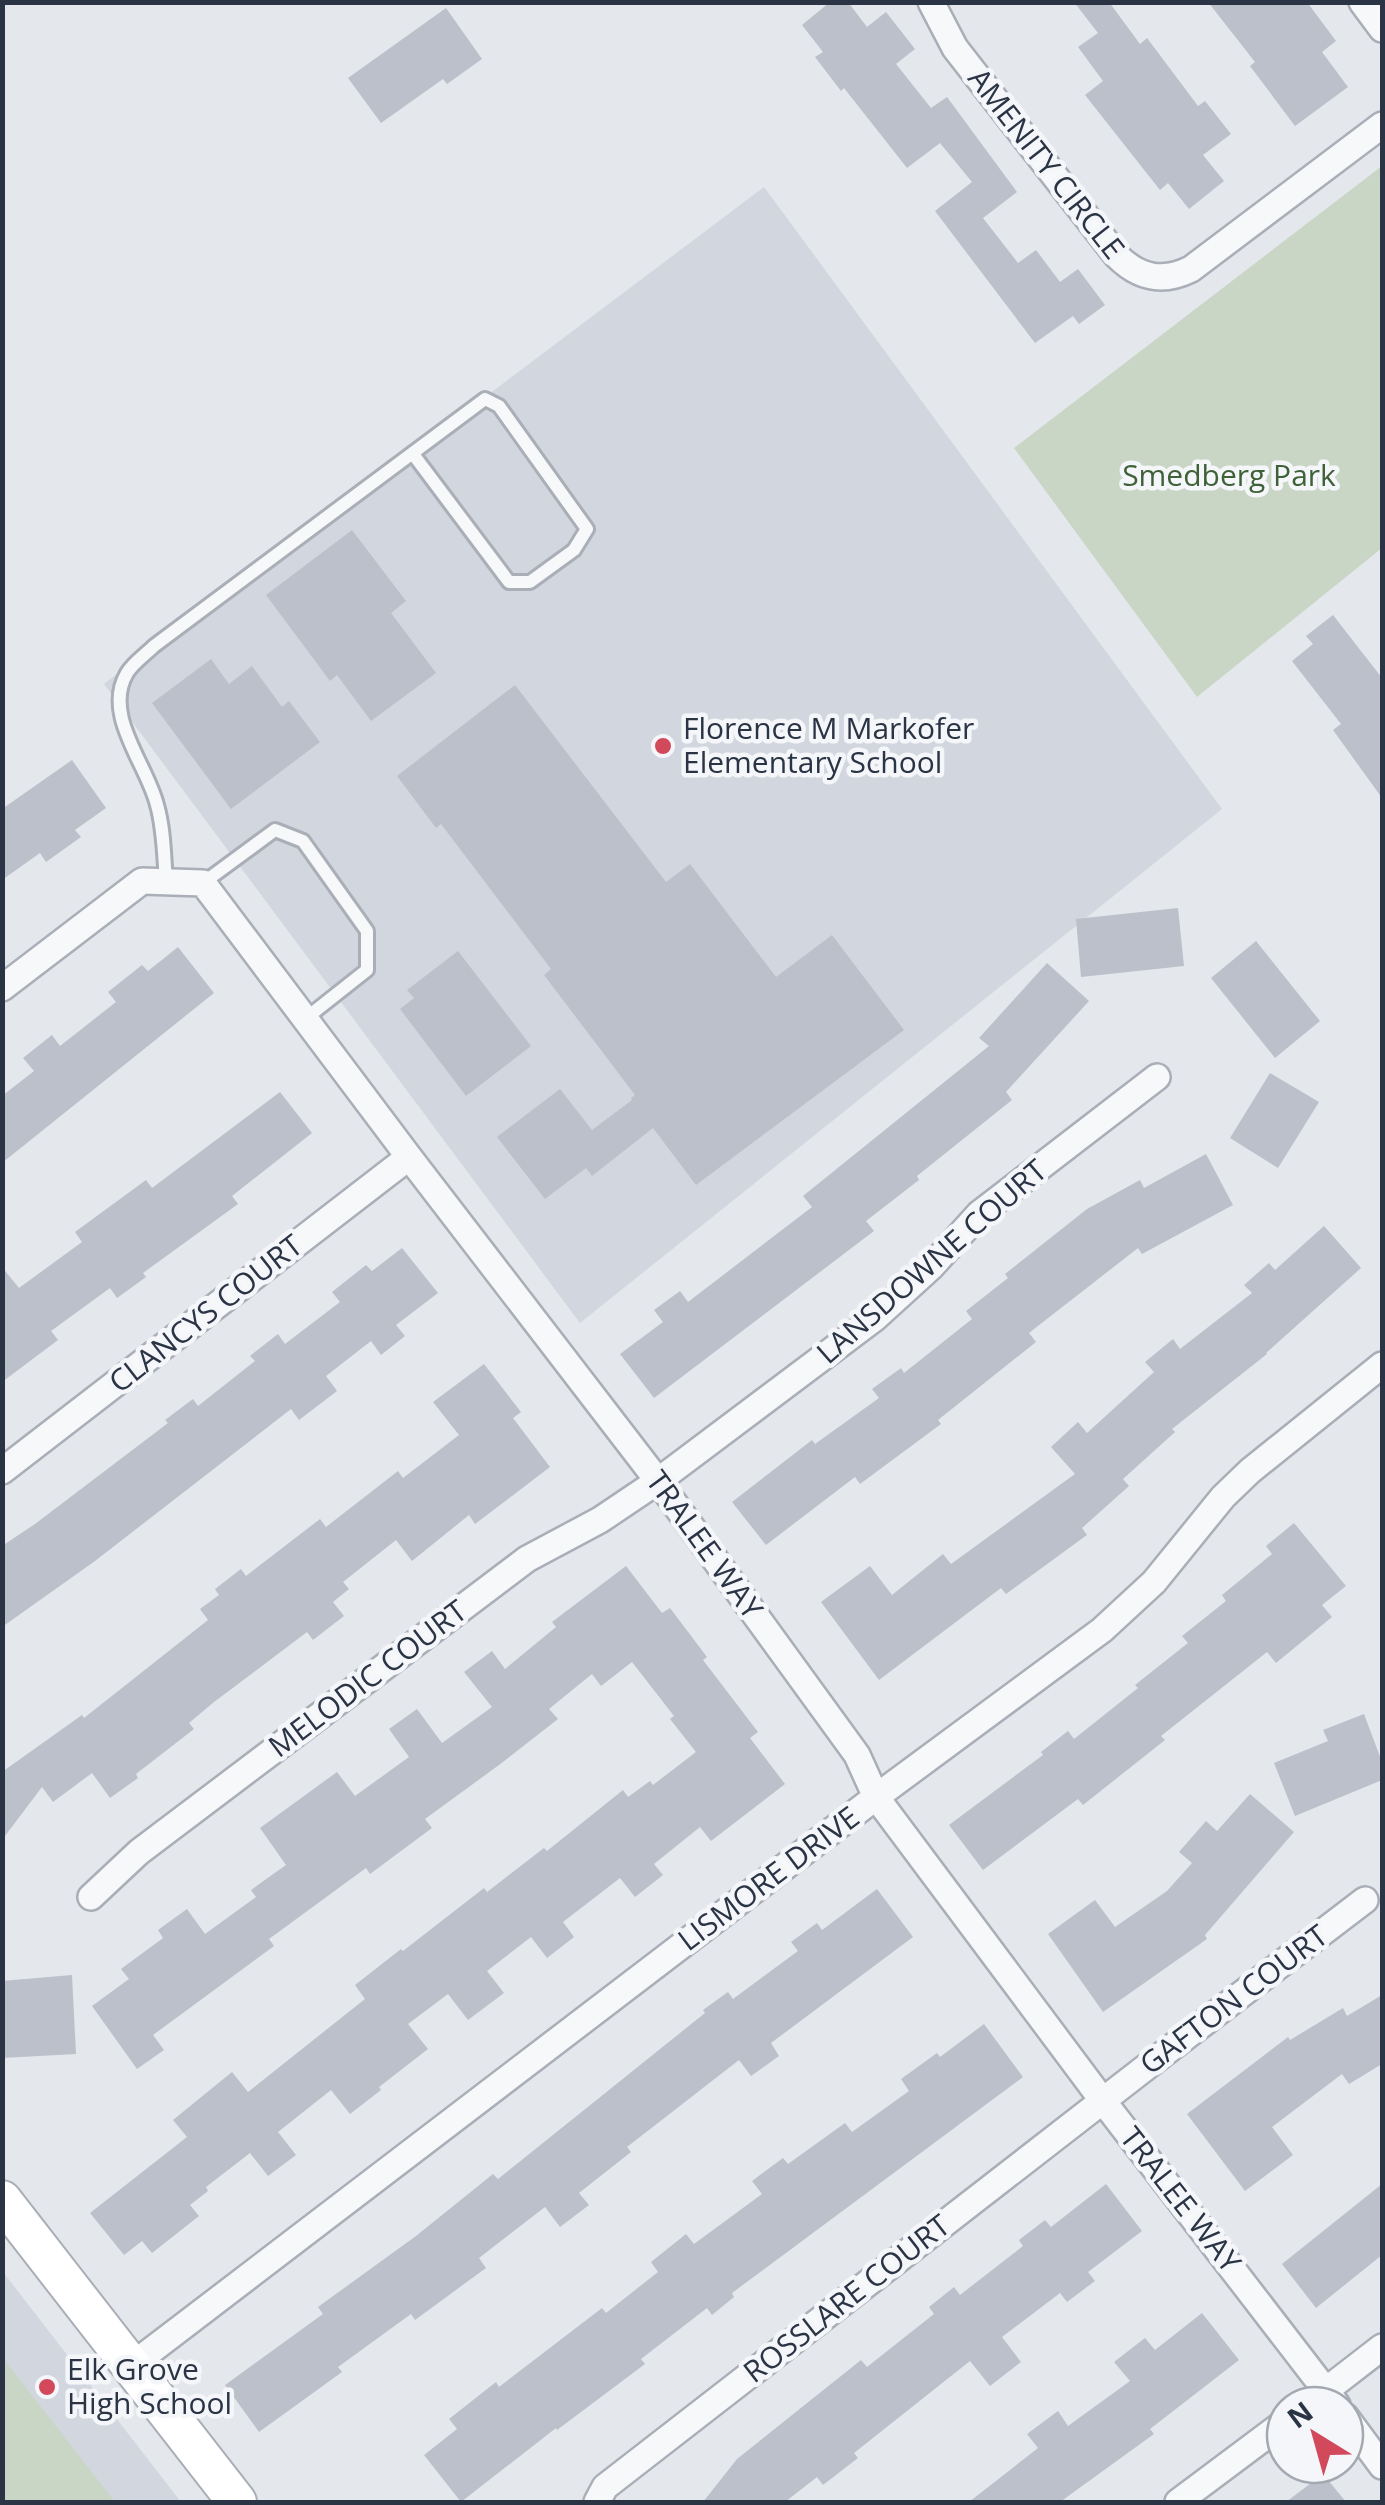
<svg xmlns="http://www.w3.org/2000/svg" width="1385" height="2505" viewBox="0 0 1385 2505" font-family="'Open Sans',sans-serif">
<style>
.built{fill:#d2d6de}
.green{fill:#c9d6c5}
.building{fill:#bbc0ca}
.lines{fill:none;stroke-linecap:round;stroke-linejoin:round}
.lane-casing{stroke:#a9aeb7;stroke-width:18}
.street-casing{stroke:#a9aeb7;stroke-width:30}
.secondary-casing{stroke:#a9aeb7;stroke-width:42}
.lane{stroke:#f7f8fa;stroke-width:12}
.street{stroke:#f7f8fa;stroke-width:25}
.secondary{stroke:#fff;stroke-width:38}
.poi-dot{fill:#d1495b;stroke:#f4f6f9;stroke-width:4}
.labels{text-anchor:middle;stroke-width:9;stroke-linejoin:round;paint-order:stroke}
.street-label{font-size:30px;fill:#2b3445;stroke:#f4f6f9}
.park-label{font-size:30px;fill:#3f6138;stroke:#f4f6f9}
.poi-label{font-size:30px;fill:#2b3445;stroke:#f4f6f9;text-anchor:start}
</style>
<rect width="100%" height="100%" fill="#e4e7ec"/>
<!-- built -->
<path class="built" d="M764,187L1222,809L580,1323L104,684Z
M3,2272L181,2502H3Z"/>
<!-- green -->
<path class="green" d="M1382,166V548L1197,697L1014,448Z
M3,2358L115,2502H3Z"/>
<!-- building -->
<path class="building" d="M830,2H848L867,27L886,12L915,49L896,64L931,108L947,97L1017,192L983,218L1018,263L1036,250L1060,282L1078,269L1105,305L1079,324L1073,316L1035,343L935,211L972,182L940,143L907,168L844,88L841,91L815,57L823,52L802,25Z
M1074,2H1109L1140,44L1147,38L1198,106L1205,101L1231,134L1203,155L1224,181L1189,209L1168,183L1160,190L1085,95L1103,81L1078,47L1098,33Z
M1208,2H1307L1336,41L1322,52L1348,87L1295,126L1250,66L1255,62Z
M446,8L482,59L447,84L443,79L381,123L348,78Z
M352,530L406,601L391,613L436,673L371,721L337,675L330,681L266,595Z
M1333,615L1382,678V798L1333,730L1341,724L1292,661L1313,644L1306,636Z
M211,659L229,684L252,666L282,707L289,701L320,742L231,809L152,703Z
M515,685L666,882L690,864L776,977L832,935L904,1030L696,1185L653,1128L592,1176L586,1168L545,1199L497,1137L560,1089L592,1130L632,1100L631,1098L635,1095L544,975L551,969L441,824L436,828L397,776Z
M72,760L106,808L75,830L81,837L46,862L40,853L2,880V809Z
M1178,908L1184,966L1081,977L1076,919Z
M1256,941L1320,1021L1275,1058L1211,978Z
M178,947L214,993L2,1163V1096L34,1071L23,1058L52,1035L60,1046L116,1002L108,992L142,965L148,971Z
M458,951L531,1046L466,1096L400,1009L414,998L407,990Z
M1047,963L1089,1001L1006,1092L1012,1100L917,1176L919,1180L866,1221L874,1231L654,1398L620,1354L663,1322L654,1310L680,1291L688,1302L812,1207L803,1196L989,1046L979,1038Z
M1270,1073L1319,1102L1278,1168L1230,1138Z
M280,1092L312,1133L232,1196L238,1204L143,1273L146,1277L117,1298L110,1288L51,1331L58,1340L2,1382V1267L19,1288L82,1242L75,1232L146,1180L152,1188Z
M1206,1154L1233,1205L1142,1254L1138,1248L1029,1333L1036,1342L938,1420L941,1424L860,1484L855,1477L766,1545L732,1502L812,1440L815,1444L879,1398L872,1389L901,1368L904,1373L972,1319L966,1311L1008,1278L1005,1274L1087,1209L1140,1180L1144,1188Z
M1324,1226L1361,1268L1266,1353L1267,1354L1172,1429L1175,1432L1123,1479L1129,1486L1082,1528L1087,1535L1006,1594L1001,1588L879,1680L821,1602L870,1566L892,1595L943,1554L951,1564L1075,1474L1051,1447L1078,1422L1087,1433L1154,1372L1145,1362L1173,1339L1180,1349L1252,1293L1244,1285L1269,1263L1275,1270Z
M402,1248L438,1293L396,1325L405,1336L381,1355L371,1341L326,1376L337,1391L299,1420L291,1409L95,1561L2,1627V1546L35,1524L168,1423L165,1420L193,1399L198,1406L255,1361L250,1356L278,1334L285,1344L340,1302L332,1292L366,1265L372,1271Z
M484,1364L521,1412L513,1418L550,1467L475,1524L469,1515L412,1561L396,1540L343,1582L349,1589L333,1602L344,1616L313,1640L307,1632L214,1702L189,1723L194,1729L136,1774L138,1778L110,1798L92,1773L53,1802L42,1787L2,1840V1772L82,1715L84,1718L208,1620L200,1609L219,1595L215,1589L241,1569L246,1576L320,1519L326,1527L398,1471L403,1478L459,1435L433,1402Z
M1294,1523L1346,1586L1322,1605L1332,1617L1276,1663L1267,1652L1161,1736L1165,1740L1083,1805L1078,1799L983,1870L949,1825L1043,1755L1041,1752L1068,1731L1074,1739L1138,1688L1135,1685L1188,1643L1182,1636L1226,1601L1222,1595L1272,1554L1266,1546Z
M626,1566L662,1613L670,1608L707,1657L703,1660L758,1732L750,1738L785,1784L711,1841L700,1827L654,1864L663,1875L635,1897L620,1878L563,1922L574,1937L547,1958L531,1937L487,1971L504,1993L468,2020L448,1994L408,2024L428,2049L379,2087L381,2090L350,2114L331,2090L278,2132L296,2155L268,2176L250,2153L206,2187L208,2191L190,2205L199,2216L152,2253L142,2241L124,2255L90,2213L187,2137L173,2120L232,2072L248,2092L365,1999L355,1985L401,1949L403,1951L484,1888L487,1892L544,1848L547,1851L623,1790L628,1797L650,1781L653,1785L696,1752L670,1719L674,1716L632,1662L601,1686L592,1674L549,1709L558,1719L499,1765L425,1819L432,1828L370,1874L366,1868L269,1939L274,1946L153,2035L164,2050L137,2069L92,2006L129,1979L121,1969L163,1938L158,1930L187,1909L205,1934L256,1897L251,1890L286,1865L260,1828L337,1772L355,1796L409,1757L389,1729L417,1709L442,1743L492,1707L464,1672L492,1651L505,1669L556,1627L552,1622Z
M1364,1714L1382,1762V1780L1295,1816L1274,1763L1328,1741L1323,1730Z
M1250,1794L1294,1832L1205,1935L1207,1939L1103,2012L1048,1934L1095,1900L1115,1927L1167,1891L1192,1863L1179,1852L1206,1821L1217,1831Z
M877,1889L913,1937L771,2043L779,2056L751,2076L739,2060L627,2147L631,2152L579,2193L589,2205L560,2227L545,2207L479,2258L486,2268L415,2320L411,2314L338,2367L342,2372L259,2432L225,2385L323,2314L318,2307L416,2236L493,2174L498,2179L705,2013L703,2010L728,1992L733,1999L798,1951L791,1942L817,1923L822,1930Z
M72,1975L76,2054L2,2058V1981Z
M1382,1995V2064L1349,2084L1342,2074L1272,2127L1293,2155L1245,2191L1187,2114L1288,2037L1290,2040L1343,2008L1347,2016Z
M984,2024L1023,2077L732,2293L734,2297L712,2315L707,2308L641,2359L645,2364L557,2430L556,2428L461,2502L424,2455L457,2429L449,2419L496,2382L499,2387L602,2308L606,2313L658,2272L651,2262L686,2234L694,2244L762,2194L752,2181L783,2158L788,2164L845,2123L852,2132L909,2091L901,2079L937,2053L940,2057Z
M1106,2184L1142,2231L1088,2272L1095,2281L1067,2302L1060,2293L1002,2337L1021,2362L990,2386L970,2361L854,2453L858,2458L823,2485L817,2477L785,2502H703L737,2459L861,2360L867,2367L934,2314L929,2307L954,2287L960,2295L1023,2246L1019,2240L1045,2220L1051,2227Z
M1382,2184V2255L1316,2308L1282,2264Z
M1202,2313L1239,2360L1150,2429L1154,2434L1060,2502H969L1038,2448L1027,2434L1058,2411L1068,2426L1130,2381L1114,2362L1145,2338L1155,2350Z
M1323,2474L1346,2502H1286Z"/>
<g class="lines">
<!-- lane casing -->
<g class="lane-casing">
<path id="lane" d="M166,882C164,857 164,829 157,805C147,764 102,715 127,673C133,663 146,654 154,646L485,399L499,406L587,529L574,550L530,582H509L413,454
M203,883L275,830L303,841L367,931V970L305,1019"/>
</g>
<!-- street casing -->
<g class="street-casing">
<path id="street" d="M931,2L955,48L1117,256C1139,278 1163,283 1191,269L1382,125
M1362,2L1382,29
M2,988L142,881L203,883L409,1157L658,1481L857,1755L876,1797L1103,2101L1337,2405
M2,1471L409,1157
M91,1897L139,1852L527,1559L600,1520L658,1481L875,1318L931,1267L979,1214L1157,1077
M131,2366L876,1797L1102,1630L1154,1582L1223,1497L1250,1471L1382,1365
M1307,2405L1382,2347
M1345,2416L1382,2466
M597,2502L605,2487L1154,2061L1365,1900
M1178,2502L1285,2422"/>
</g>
<!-- secondary casing -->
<g class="secondary-casing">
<path id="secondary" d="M2,2200L237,2502"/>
</g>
<!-- lane -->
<use href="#lane" class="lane"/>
<!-- street -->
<use href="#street" class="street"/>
<!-- secondary -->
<use href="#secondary" class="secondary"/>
</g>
<!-- markers -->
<g class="poi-dot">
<circle cx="663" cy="746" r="10"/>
<circle cx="47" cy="2387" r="10"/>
</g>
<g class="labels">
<!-- street labels -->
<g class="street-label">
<text transform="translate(1046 164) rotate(52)" y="10">AMENITY CIRCLE</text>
<text transform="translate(932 1262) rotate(-41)" y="10">LANSDOWNE COURT</text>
<text transform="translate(206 1314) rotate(-38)" y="10">CLANCYS COURT</text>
<text transform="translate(704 1545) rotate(54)" y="10">TRALEE WAY</text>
<text transform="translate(368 1679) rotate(-37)" y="10">MELODIC COURT</text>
<text transform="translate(769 1879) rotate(-37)" y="10">LISMORE DRIVE</text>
<text transform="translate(1234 2000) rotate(-37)" y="10">GAFTON COURT</text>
<text transform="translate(1180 2200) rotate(52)" y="10">TRALEE WAY</text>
<text transform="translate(847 2299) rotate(-38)" y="10">ROSSLARE COURT</text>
</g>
<!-- park labels -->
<g class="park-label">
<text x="1229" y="486">Smedberg Park</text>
</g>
<!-- poi labels -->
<g class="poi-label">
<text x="683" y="739">Florence M Markofer<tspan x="683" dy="34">Elementary School</tspan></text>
<text x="67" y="2380">Elk Grove<tspan x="67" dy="34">High School</tspan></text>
</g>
</g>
<!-- border -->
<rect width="1385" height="2505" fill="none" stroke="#2b3445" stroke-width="10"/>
<!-- north arrow -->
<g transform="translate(1315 2435) rotate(323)"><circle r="48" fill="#f4f6f9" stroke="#a4a8b1" stroke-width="2.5"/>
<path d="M0-8L18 38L0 25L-18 38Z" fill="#d1495b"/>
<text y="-15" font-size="28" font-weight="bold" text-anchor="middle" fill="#2b3445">N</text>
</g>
</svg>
